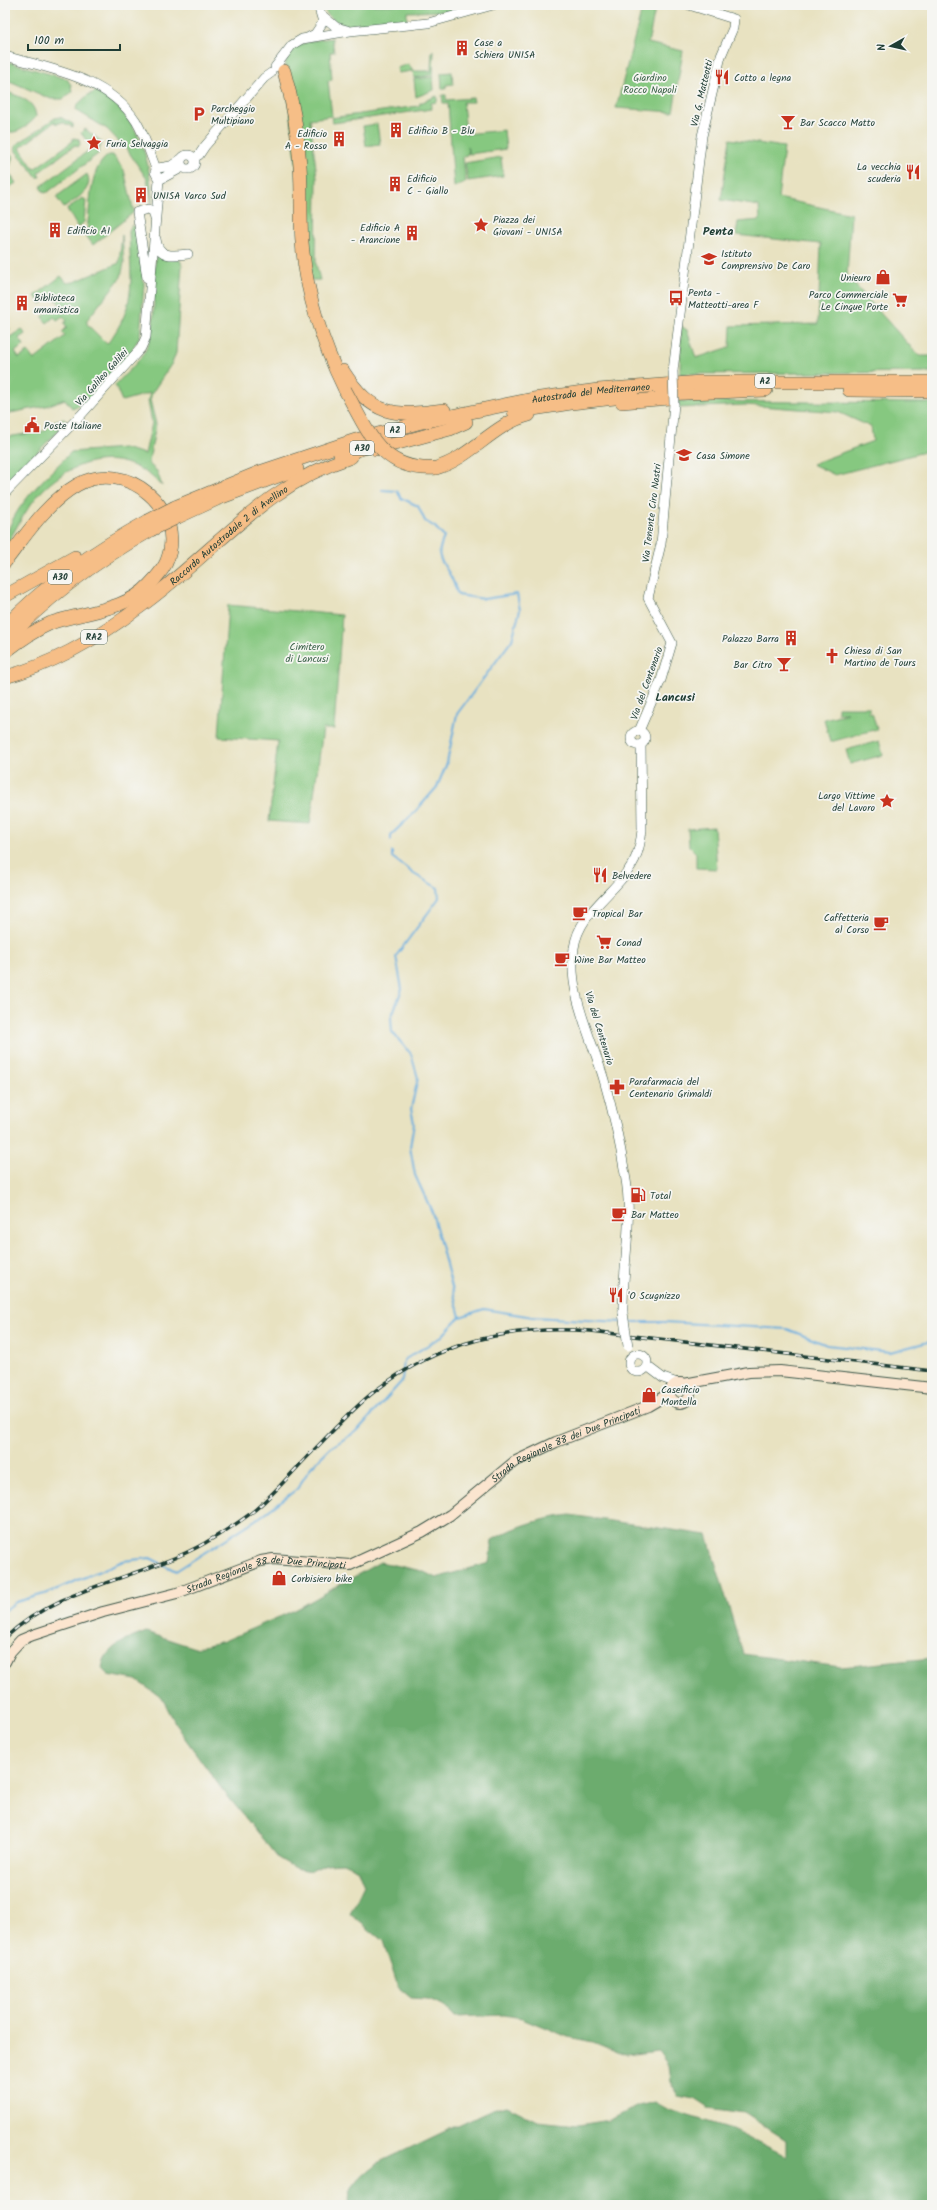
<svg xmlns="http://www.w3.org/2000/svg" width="937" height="2210" viewBox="0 0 937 2210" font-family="Kalam,sans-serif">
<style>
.green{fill:#86c880;stroke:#52825a}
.forest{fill:#6cac6e;stroke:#467451}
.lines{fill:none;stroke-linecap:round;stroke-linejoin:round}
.stream{stroke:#68adde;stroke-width:2}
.tertiary-casing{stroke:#3d5649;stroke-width:10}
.secondary-casing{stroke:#3d5649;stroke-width:12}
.motorway-casing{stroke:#3d5649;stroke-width:14}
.tertiary{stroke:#fff;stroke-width:9}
.secondary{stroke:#fbe5cf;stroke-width:10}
.motorway{stroke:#f6be87;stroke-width:13}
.rail-casing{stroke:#1f3d34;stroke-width:3.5}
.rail{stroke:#f6f6f2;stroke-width:2;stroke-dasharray:6;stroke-linecap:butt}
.tertiary-bridge-casing{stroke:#3d5649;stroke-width:10;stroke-linecap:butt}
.motorway-bridge-casing{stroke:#3d5649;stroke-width:14;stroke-linecap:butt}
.tertiary-bridge{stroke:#fff;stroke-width:9}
.motorway-bridge{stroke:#f6be87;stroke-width:13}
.labels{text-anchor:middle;stroke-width:3.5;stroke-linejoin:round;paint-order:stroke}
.shield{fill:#f6f6f2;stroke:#60746d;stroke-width:1}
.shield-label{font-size:9px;font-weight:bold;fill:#1f3d34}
.poi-label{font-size:10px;fill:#1f3d34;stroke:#f6f6f2;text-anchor:start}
.park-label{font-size:10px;fill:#396047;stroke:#f6f6f2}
.street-label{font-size:10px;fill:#1f3d34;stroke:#f6f6f2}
.quarter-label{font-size:12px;font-weight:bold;fill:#1f3d34;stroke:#f6f6f2}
</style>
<rect width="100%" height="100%" fill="#f6f6f2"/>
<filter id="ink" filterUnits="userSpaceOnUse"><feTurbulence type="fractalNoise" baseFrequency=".025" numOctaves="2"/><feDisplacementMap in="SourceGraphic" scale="8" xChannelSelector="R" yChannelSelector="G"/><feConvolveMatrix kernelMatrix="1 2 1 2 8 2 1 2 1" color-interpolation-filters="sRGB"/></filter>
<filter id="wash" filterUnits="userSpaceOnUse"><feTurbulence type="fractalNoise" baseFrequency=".012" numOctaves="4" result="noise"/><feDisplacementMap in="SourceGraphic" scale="16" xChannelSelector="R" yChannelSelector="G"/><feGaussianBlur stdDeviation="0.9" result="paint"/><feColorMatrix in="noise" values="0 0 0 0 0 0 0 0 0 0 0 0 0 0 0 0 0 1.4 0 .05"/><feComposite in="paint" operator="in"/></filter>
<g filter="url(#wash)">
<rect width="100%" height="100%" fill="#e8e2c1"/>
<!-- green -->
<path class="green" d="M322,5H453V11L407,12V20L349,26C336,24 327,17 322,5Z
M643,5H656L648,43L683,51L673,112L616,108Z
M332,38L334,52H330L332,80L328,81L332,116L310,119L317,177L316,264L320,280H310L285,66C288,41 312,41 332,38Z
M432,51H434L433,75L414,78L413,71L398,73L397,68L408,64L413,71H431Z
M5,61L67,79L71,85L72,92L63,99H51L5,79Z
M452,72L453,84L446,85V89H442L441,73Z
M433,77L434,90L416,97L414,79Z
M5,91C19,97 35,100 36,117C29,125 15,137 5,130Z
M97,91C138,114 151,159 152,203L147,179L128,151L107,129L76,110L77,105L88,95Z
M442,95H446V100L473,98L474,102H463L466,134L504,130L506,149L469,154L467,146L468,154L463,157L466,182L454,187L448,103H443Z
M437,96V102L431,103L432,109L333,123L331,118L419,106L420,103Z
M60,117L73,124V127L62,122L57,124L54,122L20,148L34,169L73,141V138L79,139L80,144L78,147L75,145L38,173L40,177H37L15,150L16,145L55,118Z
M377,124L380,144L366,146L363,126Z
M85,129L102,142L98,154L48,192L44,193L40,187L92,148L81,133Z
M730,139L784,147L778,198L851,214L847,276L919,356H932V372L680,374L681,326L687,330L696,358L730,347L731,326L818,324L821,244L736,235L738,222L760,220L759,206L721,200Z
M9,152L13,156L10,166L5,170V153Z
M109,155H113L124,170L134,212L93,245L85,234L87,229C91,206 88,168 109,155Z
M501,157L503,176L468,181L465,163Z
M9,173L16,183L5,190V176Z
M87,174C95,190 74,200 64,208L56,197Z
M82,198L86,200L84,222L78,228L67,209Z
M132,225L136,228L144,284L140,336L131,352L84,404L72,408L65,399L46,406L5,414V322L10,329L7,333L10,337L22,329L25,334L19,338L24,345L15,352L19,358L28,352L34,360L65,336L62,332L67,327L64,323L67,321L63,316L57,320L54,317L47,323L42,317L47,313L46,308L58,309L60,304L52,296L41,304L35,296L61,276L67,283L74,282L119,263L122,235L124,263L121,277L87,320V324L107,344C139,303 130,278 129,230Z
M157,252L180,260L182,265L176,353L172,363L152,393L150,400L156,424L149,461L150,465L157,471L162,486C126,448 80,455 44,489C29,503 15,530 5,548C5,511 48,476 71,452L123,448L145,454L152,423L148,401L150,393L122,401L115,385C126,373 142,360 148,345C159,316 150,282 157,252Z
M677,401L932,403V450L835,475L812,464L873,441L871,427L838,412L746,405L678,408Z
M64,419L67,422L5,485V428L7,437L44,431L56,420Z
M228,605L342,615L334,729H323L310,824L269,821L278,741L219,737Z
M838,707H869V713H872L877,729L830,742L824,719L848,713H838Z
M879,741L883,755L850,764L846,750Z
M714,827L717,869L696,868V853L689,846L688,829Z"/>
<!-- forest -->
<path class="forest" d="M570,1515L707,1535L743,1654L841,1667L932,1658V2205H350C345,2188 364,2173 376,2164L477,2116L492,2109L507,2106L537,2121L578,2125L610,2120L638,2106L655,2102L669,2110L732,2129L786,2156V2140L744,2113L708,2108L694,2099L678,2096L670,2082L668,2065L658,2051L625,2055L593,2042L568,2037L522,2018L504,2015L455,2017L444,2005L428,1999L411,1998L398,1987L383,1941L350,1914L364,1885L358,1870L343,1863L326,1864L311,1871L295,1868L278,1858L221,1788L179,1730L162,1698L136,1680L108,1675L102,1669C104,1646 127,1640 146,1632L195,1648L224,1641L297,1609L380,1562L422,1571L436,1578L489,1563L492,1540C518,1525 540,1519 570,1515Z"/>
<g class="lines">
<!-- stream -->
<path class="stream" d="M382,490L397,491L401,498L418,506L425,521L435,527L444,537C434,560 442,559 451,577C454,583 456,589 458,595L484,599L517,594L520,610L512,640L457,714L447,763L437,787L414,813L391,835V840
M392,852V857L414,874L438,888L439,898L396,956L402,989L391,1018L392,1032L411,1054L418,1078L411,1109L414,1123L410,1147L415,1175L432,1212L460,1317
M628,1322H664L787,1329L827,1345L890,1352L932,1341
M5,1610L16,1602L48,1593L123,1561L150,1558L176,1571L260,1517L297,1489L311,1467L330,1448L357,1431L402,1381L404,1360L441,1337L460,1317L484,1309L533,1317L622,1322"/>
</g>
</g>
<g filter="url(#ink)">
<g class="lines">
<!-- tertiary casing -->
<g class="tertiary-casing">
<path id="tertiary" d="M323,16L336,27L347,30
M309,37L315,34L323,22L318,5
M5,56C51,69 108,78 136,121C145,136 149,151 155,166L158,168
M275,67L292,45L302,39L350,31L428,23L493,5
M181 162a7 7 0 1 1 14 0a7 7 0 1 1-14 0Z
M194,158L199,155L205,146L264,78L271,73
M181,159L171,166L158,168L155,172L159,180L183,167
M156,239C158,258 173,256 188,254
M147,278L137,212L148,209L153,211L155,219
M673,371L702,136L721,56L733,28L734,19L689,5
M5,493L81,415L141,348L146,337L159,180
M639,731L661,680L672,643L648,598L661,544L674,404
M631 738a7 7 0 1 1 14 0a7 7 0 1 1-14 0Z
M623,1313C622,1267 634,1221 625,1174C620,1143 613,1111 604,1080C592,1038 567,993 574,948C579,910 619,892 635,859C639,850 641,840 642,830L641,744
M629 1363a9 9 0 1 1 18 0a9 9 0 1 1-18 0Z
M647,1366L663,1378L677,1383"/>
</g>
<!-- secondary casing -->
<g class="secondary-casing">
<g id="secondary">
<circle cx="680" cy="1393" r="10"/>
<path d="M684,1384L749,1372L780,1371L932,1388"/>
<path id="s1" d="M5,1662L10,1652L21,1640L33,1635L103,1612L177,1593L261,1561L273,1559L350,1565L422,1532L450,1515L514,1462L556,1442L648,1406L670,1393"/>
</g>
</g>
<!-- motorway casing -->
<g class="motorway-casing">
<g id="motorway">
<path d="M284,71C293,102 298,134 300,166C302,192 300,217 302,242C306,295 322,343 345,390"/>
<path d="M343,371C372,416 393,417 444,410"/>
<path d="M849,390L932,391"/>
<path d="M661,394L766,390"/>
<path d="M622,402L670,398"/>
<path d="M514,412L571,403L632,396"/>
<path d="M376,449L450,429L466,422"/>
<path d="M340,455L384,442"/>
<path d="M436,468C471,458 493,424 529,415"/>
<path id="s2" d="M175,507L260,472L356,440L418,423L533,399L598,390L701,382H932"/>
<path d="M178,517L217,499L297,469"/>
<path d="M5,562C26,535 46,503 77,485C126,457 189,510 166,563C162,571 155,579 149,585C126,611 82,612 51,623C35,630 19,641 5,652"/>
<path d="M5,596L75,557"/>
<path d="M5,627C46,583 96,550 148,521"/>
<path d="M5,642C46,597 98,560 151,530"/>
<path id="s3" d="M5,677C54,664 101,636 141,606C213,554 263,485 351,457"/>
</g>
</g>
<!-- tertiary -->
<use href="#tertiary" class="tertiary"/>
<!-- secondary -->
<use href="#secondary" class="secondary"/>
<!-- motorway -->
<use href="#motorway" class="motorway"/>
<!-- rail casing -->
<g class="rail-casing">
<path id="rail" d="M5,1638C62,1584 140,1580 205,1543C222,1533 241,1522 256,1509C276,1492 293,1471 311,1453C332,1432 352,1409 375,1391C440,1341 511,1325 591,1331L932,1371"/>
</g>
<!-- rail -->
<use href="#rail" class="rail"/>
<!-- tertiary-bridge casing -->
<g class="tertiary-bridge-casing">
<path id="tertiary-bridge" d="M673,371L674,404
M623,1313L628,1346"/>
</g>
<!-- motorway-bridge casing -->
<g class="motorway-bridge-casing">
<path id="motorway-bridge" d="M345,390C368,431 381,472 436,468
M148,521L175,507
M151,530L178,517"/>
</g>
<!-- tertiary-bridge -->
<use href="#tertiary-bridge" class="tertiary-bridge"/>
<!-- motorway-bridge -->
<use href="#motorway-bridge" class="motorway-bridge"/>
</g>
</g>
<!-- icons -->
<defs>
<g id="building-bare" transform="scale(1.2)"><path d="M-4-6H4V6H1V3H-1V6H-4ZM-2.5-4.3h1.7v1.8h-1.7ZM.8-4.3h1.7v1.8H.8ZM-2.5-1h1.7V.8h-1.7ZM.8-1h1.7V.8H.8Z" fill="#c8321e" stroke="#f6f6f2" stroke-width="2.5" paint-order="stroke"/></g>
<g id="restaurant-bare" transform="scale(1.2)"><path d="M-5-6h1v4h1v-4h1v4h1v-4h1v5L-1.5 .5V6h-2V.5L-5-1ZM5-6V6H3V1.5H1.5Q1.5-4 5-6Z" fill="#c8321e" stroke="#f6f6f2" stroke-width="2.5" paint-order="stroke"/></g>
<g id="parking-bare" transform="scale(1.2)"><path d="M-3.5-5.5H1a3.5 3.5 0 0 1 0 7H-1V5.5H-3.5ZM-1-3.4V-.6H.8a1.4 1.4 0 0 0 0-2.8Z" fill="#c8321e" stroke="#f6f6f2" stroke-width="2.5" paint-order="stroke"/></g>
<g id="bar-bare" transform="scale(1.2)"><path d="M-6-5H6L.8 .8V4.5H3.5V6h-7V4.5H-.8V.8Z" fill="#c8321e" stroke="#f6f6f2" stroke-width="2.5" paint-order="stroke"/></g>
<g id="sight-bare" transform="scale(1.2)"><path d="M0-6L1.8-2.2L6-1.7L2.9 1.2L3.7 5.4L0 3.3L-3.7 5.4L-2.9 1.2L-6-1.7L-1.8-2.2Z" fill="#c8321e" stroke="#f6f6f2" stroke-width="2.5" paint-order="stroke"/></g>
<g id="school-bare" transform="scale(1.2)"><path d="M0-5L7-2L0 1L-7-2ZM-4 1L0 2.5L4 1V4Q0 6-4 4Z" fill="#c8321e" stroke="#f6f6f2" stroke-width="2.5" paint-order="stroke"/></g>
<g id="shop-bare" transform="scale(1.2)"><path d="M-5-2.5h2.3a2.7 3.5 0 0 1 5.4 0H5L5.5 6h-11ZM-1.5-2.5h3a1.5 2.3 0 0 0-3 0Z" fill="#c8321e" stroke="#f6f6f2" stroke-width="2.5" paint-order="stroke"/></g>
<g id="bus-bare" transform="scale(1.2)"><path d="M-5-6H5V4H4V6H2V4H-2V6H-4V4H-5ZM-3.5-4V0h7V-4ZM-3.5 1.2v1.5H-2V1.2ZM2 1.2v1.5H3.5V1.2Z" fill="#c8321e" stroke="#f6f6f2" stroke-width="2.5" paint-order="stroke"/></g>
<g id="supermarket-bare" transform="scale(1.2)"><path d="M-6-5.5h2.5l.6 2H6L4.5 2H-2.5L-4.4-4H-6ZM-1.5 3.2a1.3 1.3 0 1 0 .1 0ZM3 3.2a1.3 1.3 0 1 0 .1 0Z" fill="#c8321e" stroke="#f6f6f2" stroke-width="2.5" paint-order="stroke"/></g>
<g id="civic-bare" transform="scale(1.2)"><path d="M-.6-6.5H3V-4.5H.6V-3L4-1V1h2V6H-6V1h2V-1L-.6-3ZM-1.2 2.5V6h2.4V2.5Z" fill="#c8321e" stroke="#f6f6f2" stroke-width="2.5" paint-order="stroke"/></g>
<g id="church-bare" transform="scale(1.2)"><path d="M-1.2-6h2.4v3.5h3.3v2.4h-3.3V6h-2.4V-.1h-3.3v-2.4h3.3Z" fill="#c8321e" stroke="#f6f6f2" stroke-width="2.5" paint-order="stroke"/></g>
<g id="cafe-bare" transform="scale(1.2)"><path d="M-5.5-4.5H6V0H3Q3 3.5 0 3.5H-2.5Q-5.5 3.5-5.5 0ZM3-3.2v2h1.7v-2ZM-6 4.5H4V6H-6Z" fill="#c8321e" stroke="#f6f6f2" stroke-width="2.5" paint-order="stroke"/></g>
<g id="pharmacy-bare" transform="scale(1.2)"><path d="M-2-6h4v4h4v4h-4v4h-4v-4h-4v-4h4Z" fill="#c8321e" stroke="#f6f6f2" stroke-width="2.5" paint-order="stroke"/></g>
<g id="fuel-bare" transform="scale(1.2)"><path d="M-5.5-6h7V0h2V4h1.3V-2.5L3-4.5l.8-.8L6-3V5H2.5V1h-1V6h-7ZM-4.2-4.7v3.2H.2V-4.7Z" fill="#c8321e" stroke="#f6f6f2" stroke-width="2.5" paint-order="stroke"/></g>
</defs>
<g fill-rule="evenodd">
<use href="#building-bare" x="462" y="48"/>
<use href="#restaurant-bare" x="722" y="77"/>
<use href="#parking-bare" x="199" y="114"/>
<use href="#bar-bare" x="788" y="122"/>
<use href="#building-bare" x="396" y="130"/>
<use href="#building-bare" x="339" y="139"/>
<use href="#sight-bare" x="94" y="143"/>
<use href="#restaurant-bare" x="913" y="172"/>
<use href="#building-bare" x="395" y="184"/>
<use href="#building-bare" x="141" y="195"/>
<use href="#sight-bare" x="481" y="225"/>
<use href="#building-bare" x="55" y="230"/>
<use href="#building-bare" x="412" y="233"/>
<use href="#school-bare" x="709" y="259"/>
<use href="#shop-bare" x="883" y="277"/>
<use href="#bus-bare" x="676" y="298"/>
<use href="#supermarket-bare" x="900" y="300"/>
<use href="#building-bare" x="22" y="303"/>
<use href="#civic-bare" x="32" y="425"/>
<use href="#school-bare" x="684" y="455"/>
<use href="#building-bare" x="791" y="638"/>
<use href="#church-bare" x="832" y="656"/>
<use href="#bar-bare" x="784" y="664"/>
<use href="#sight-bare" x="887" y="801"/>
<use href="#restaurant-bare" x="600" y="875"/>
<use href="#cafe-bare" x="580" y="913"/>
<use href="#cafe-bare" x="881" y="923"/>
<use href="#supermarket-bare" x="604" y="942"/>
<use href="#cafe-bare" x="562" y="959"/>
<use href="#pharmacy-bare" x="617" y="1087"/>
<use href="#fuel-bare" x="638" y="1195"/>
<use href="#cafe-bare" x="619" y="1214"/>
<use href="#restaurant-bare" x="616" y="1295"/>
<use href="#shop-bare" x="649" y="1395"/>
<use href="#shop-bare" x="279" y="1578"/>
</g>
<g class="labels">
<!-- shield labels -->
<g class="shield">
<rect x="755" y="374" width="20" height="14" rx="3"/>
<rect x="385" y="423" width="20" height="14" rx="3"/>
<rect x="350" y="441" width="24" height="14" rx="3"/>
<rect x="48" y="570" width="24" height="14" rx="3"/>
<rect x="81" y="630" width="26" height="14" rx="3"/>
</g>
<g class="shield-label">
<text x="765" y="384">A2</text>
<text x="395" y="433">A2</text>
<text x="362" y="451">A30</text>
<text x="60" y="580">A30</text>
<text x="94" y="640">RA2</text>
</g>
<!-- poi labels -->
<g class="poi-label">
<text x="474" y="46">Case a<tspan x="474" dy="12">Schiera UNISA</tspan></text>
<text x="734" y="81">Cotto a legna</text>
<text x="211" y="112">Parcheggio<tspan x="211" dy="12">Multipiano</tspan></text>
<text x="800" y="126">Bar Scacco Matto</text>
<text x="408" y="134">Edificio B - Blu</text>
<text x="327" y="137" text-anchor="end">Edificio<tspan x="327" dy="12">A - Rosso</tspan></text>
<text x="106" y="147">Furia Selvaggia</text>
<text x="901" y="170" text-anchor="end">La vecchia<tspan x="901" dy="12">scuderia</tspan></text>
<text x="407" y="182">Edificio<tspan x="407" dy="12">C - Giallo</tspan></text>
<text x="153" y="199">UNISA Varco Sud</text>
<text x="493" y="223">Piazza dei<tspan x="493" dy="12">Giovani - UNISA</tspan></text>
<text x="400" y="231" text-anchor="end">Edificio A<tspan x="400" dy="12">- Arancione</tspan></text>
<text x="67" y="234">Edificio A1</text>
<text x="721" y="257">Istituto<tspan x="721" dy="12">Comprensivo De Caro</tspan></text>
<text x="871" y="281" text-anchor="end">Unieuro</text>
<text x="688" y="296">Penta -<tspan x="688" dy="12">Matteotti-area F</tspan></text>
<text x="888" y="298" text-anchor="end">Parco Commerciale<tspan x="888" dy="12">Le Cinque Porte</tspan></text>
<text x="34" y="301">Biblioteca<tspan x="34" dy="12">umanistica</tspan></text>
<text x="44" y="429">Poste Italiane</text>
<text x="696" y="459">Casa Simone</text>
<text x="779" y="642" text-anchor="end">Palazzo Barra</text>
<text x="844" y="654">Chiesa di San<tspan x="844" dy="12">Martino de Tours</tspan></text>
<text x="772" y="668" text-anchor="end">Bar Citro</text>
<text x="875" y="799" text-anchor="end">Largo Vittime<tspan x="875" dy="12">del Lavoro</tspan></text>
<text x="612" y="879">Belvedere</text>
<text x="592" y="917">Tropical Bar</text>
<text x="869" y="921" text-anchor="end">Caffetteria<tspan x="869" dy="12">al Corso</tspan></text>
<text x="616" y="946">Conad</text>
<text x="574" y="963">Wine Bar Matteo</text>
<text x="629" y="1085">Parafarmacia del<tspan x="629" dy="12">Centenario Grimaldi</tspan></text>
<text x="650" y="1199">Total</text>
<text x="631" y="1218">Bar Matteo</text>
<text x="628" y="1299">'O Scugnizzo</text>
<text x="661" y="1393">Caseificio<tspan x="661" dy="12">Montella</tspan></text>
<text x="291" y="1582">Corbisiero bike</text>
</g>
<!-- park labels -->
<g class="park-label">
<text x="650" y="81">Giardino<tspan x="650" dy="12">Rocco Napoli</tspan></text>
<text x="307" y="650">Cimitero<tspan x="307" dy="12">di Lancusi</tspan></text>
</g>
<!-- street labels -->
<g class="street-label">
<text transform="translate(701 93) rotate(-77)" y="4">Via G. Matteotti</text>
<text transform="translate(101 377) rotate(-48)" y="4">Via Galileo Galilei</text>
<text dy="4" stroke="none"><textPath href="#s2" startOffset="433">Autostrada del Mediterraneo</textPath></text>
<text transform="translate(651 513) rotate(-83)" y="4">Via Tenente Ciro Nastri</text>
<text dy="4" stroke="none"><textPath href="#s3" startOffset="267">Raccordo Autostradale 2 di Avellino</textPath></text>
<text transform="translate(646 683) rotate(-70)" y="4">Via del Centenario</text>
<text transform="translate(600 1028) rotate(73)" y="4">Via del Centenario</text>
<text dy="4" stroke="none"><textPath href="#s1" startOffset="619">Strada Regionale 88 dei Due Principati</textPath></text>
<text dy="4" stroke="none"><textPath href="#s1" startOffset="283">Strada Regionale 88 dei Due Principati</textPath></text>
</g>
<!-- quarter labels -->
<g class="quarter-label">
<text x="718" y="235">Penta</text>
<text x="675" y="701">Lancusi</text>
</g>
</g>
<!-- margin -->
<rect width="937" height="2210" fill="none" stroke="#f6f6f2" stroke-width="20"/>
<!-- north arrow -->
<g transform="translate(891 46) rotate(262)" stroke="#f6f6f2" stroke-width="3" paint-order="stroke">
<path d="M0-3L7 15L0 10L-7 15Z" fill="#1f3d34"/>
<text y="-6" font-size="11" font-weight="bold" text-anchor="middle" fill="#1f3d34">N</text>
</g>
<!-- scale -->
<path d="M28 44v6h92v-6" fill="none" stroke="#1f3d34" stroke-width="2"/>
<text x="34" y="44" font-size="12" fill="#1f3d34" stroke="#f6f6f2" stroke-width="3" paint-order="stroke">100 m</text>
</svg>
